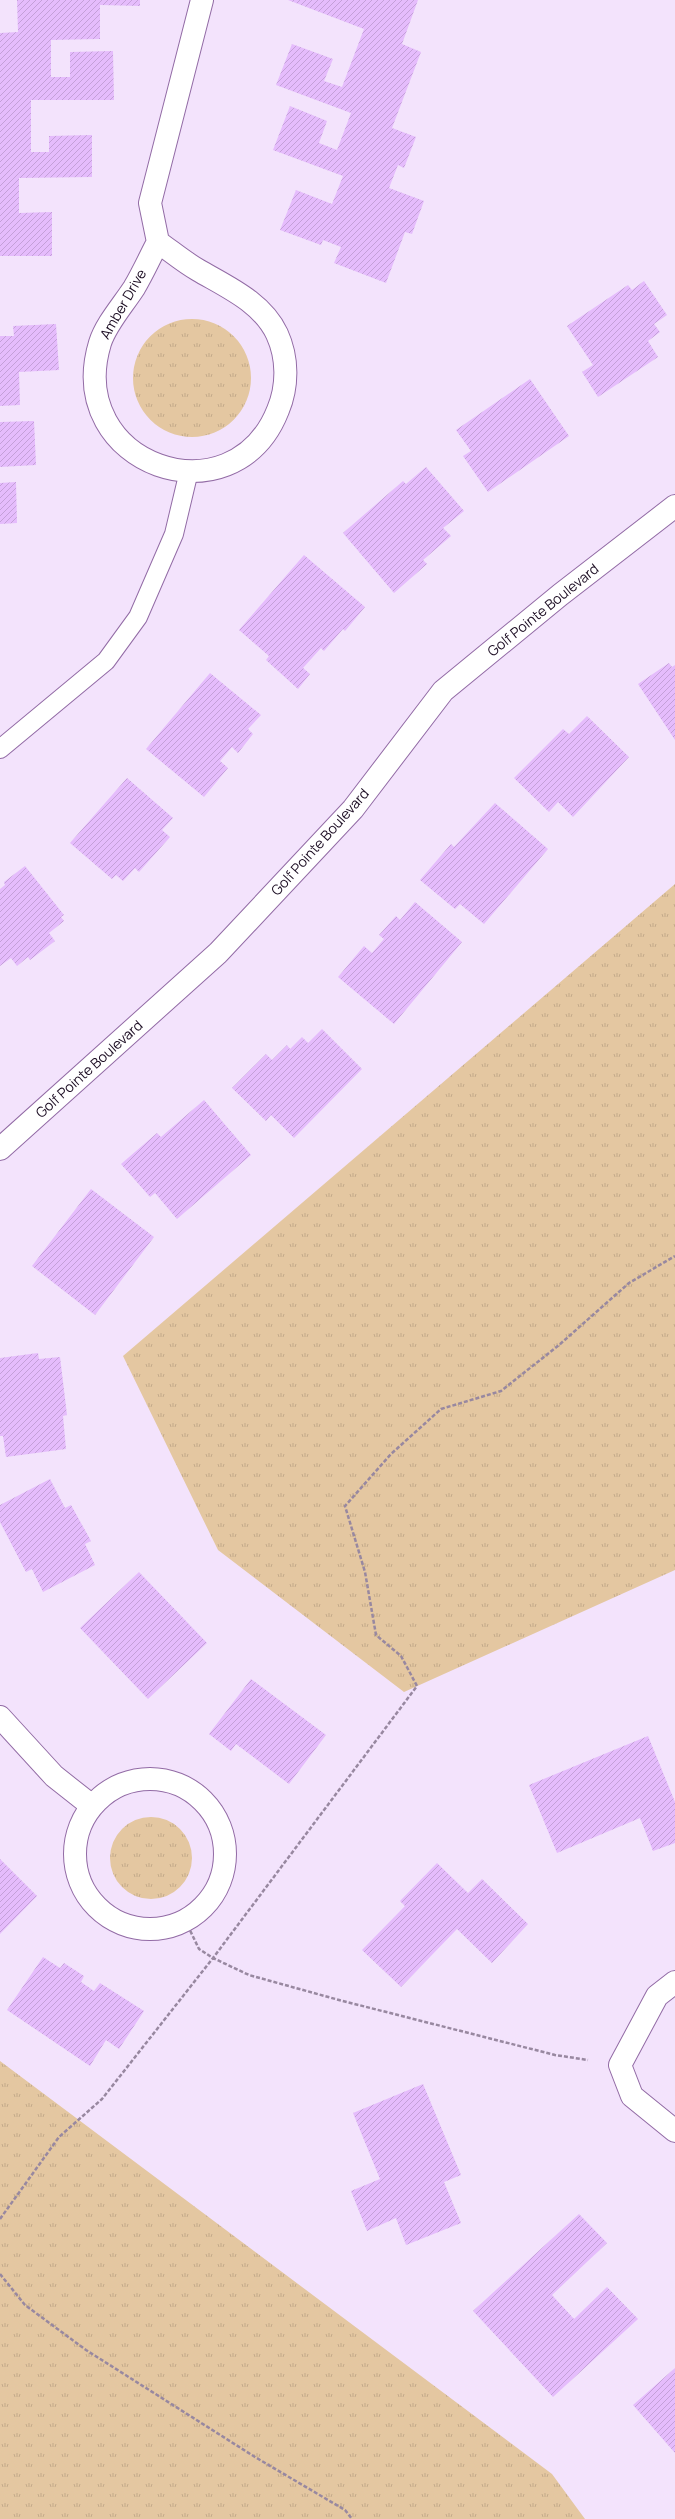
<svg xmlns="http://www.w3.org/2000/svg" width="675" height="2519" viewBox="0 0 675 2519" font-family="Manrope,sans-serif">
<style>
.grass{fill:url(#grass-tufts)}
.building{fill:url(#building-hatch)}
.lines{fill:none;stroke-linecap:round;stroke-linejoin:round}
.service-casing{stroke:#926ba5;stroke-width:20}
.minor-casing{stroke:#926ba5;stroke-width:24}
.path{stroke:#9888a0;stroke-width:2.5;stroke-dasharray:4 2;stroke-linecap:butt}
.service{stroke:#fff;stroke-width:18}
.minor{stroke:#fff;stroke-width:22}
.labels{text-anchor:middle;stroke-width:3;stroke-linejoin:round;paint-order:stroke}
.street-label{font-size:14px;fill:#1b0c22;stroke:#fff}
</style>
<defs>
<pattern id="grass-tufts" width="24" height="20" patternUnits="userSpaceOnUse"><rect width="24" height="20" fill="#e4c7a1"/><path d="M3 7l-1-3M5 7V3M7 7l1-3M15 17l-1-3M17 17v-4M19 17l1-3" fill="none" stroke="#c3aa8a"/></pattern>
<pattern id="building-hatch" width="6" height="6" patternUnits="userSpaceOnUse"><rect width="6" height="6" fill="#e5bcfc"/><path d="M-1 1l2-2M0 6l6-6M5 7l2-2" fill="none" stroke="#c4a0d8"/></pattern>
</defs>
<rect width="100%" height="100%" fill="#f3e3fc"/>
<!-- grass -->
<path class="grass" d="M133 378a59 59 0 1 1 118 0a59 59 0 1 1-118 0Z
M675,884V1570L404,1692L218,1550L123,1356Z
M110 1858a41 41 0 1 1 82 0a41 41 0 1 1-82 0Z
M0,2061L552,2474L585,2519H0Z"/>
<!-- building -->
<path class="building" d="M17,0H140V6L100,5V39L51,40V77H70V52L113,51L114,100H31V152H49V136L92,135V177L19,178V213L52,212V256H0V33L18,32Z
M288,0H418L402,44L421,52L392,128L416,137L404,168L398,165L389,188L424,201L412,234L405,232L386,283L334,263L341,247L323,240L321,245L280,230L296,190L332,204L343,176L273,150L290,106L327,121L319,143L337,150L351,113L276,85L292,44L333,59L324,81L342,87L364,29Z
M644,281L667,315L654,324L660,332L648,341L658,357L598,397L582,372L593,365L567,326L628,285L632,290Z
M56,324L59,370L19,372L20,405L0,406V336H14L13,326Z
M530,379L569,436L488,492L463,456L471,451L456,430Z
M34,421L36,465L0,467V422Z
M426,467L464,511L443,528L451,536L423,560L427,564L394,593L343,533L403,481L406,484Z
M16,482L17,523L0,524V483Z
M304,555L365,607L345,631L343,629L324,651L321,648L303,668L310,674L298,689L266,660L269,656L239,630Z
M669,663L672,667L675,665V740L638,684Z
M210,673L261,715L248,729L253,734L238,753L232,747L220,761L228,768L204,797L146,749Z
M587,716L629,757L573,817L558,802L549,812L514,778L563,729L569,734Z
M127,778L173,818L162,830L170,837L139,872L135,868L123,881L116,875L112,879L70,843Z
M495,803L548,849L484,924L460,904L455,909L420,880L451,844L454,847Z
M25,866L64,915L61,917L64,921L49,933L55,941L30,960L28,957L17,966L11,958L0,966V889L5,885L4,882Z
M415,902L462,942L394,1024L338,977L364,946L372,953L384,939L379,935L396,916L400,920Z
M322,1029L362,1069L294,1138L271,1115L266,1121L232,1088L266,1054L272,1060L287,1045L290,1049L302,1037L308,1043Z
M204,1100L251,1155L177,1219L155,1193L150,1197L121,1164L157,1133L161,1137Z
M91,1189L154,1237L95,1315L32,1266Z
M38,1353L39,1359L60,1357L67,1415L63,1416L66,1449L6,1457L3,1436H0V1358Z
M50,1479L65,1508L71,1505L91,1541L85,1544L95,1565L43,1592L32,1569L26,1572L0,1522V1505Z
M139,1572L207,1643L148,1699L80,1628Z
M251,1679L326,1735L289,1784L236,1744L231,1751L209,1734Z
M648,1736L675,1802V1843L653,1851L640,1818L557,1853L529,1785Z
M0,1859L37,1896L0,1934Z
M437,1863L468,1893L482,1879L528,1924L492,1963L457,1929L401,1987L362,1950L405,1906L400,1901Z
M43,1957L60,1968L64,1963L84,1976L81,1982L94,1991L100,1983L144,2011L119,2049L106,2040L90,2066L7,2010Z
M423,2084L461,2175L444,2182L461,2223L406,2245L396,2218L367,2231L351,2191L380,2179L353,2113Z
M579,2214L607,2243L552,2295L574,2319L607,2287L638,2319L553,2397L473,2311Z
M675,2368V2453L633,2405Z"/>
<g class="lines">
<!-- service casing -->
<g class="service-casing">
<path id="service" d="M0,749L106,661L138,617L174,534L189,471"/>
</g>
<!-- minor casing -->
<g class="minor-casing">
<path id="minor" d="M158,242C171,251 184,262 198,270C227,287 262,302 277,334C288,358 288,386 278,410C233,524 63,465 100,343C106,324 123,305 134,288C143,273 150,257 158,242Z
M158,242L150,203L202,0
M0,1149L218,953L353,809L443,691L560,595L675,506
M0,1717L54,1776L92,1806
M75 1854a75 75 0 1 1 150 0a75 75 0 1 1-150 0Z
M675,1982L657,1996L620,2065L632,2096L675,2131"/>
</g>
<!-- path -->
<path class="path" d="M185,1920L199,1949L213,1958L249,1975L339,2000L555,2055L588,2060
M0,2219L59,2137L102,2099L213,1958L417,1686L401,1656L376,1635L365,1572L345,1506L391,1454L441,1409L501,1391L559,1345L629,1283L675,1256
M0,2274L25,2305L86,2350L255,2457L345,2510L352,2519"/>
<!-- service -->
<use href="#service" class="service"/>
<!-- minor -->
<use href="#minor" class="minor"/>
</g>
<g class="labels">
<!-- street labels -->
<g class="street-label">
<text transform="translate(123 304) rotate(-60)" y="5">Amber Drive</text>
<text transform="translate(543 610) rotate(-39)" y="5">Golf Pointe Boulevard</text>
<text transform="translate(320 842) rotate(-48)" y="5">Golf Pointe Boulevard</text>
<text transform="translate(89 1069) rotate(-42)" y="5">Golf Pointe Boulevard</text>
</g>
</g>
</svg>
